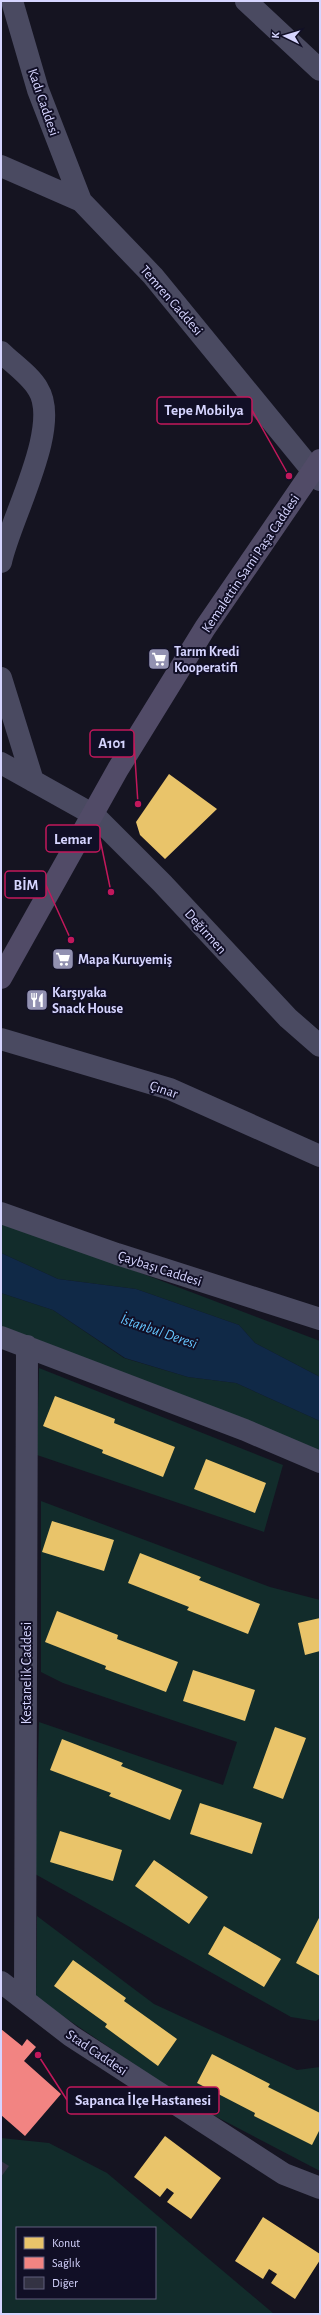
<svg xmlns="http://www.w3.org/2000/svg" width="321" height="2315" viewBox="0 0 321 2315" font-family="'Alegreya Sans',sans-serif">
<style>
.green{fill:#122c2b;fill-rule:evenodd}
.water{fill:#102947}
.homes{fill:#e9c46a}
.health{fill:#f28482}
.building{fill:#333243}
.lines{fill:none;stroke-linecap:round;stroke-linejoin:round}
.minor{stroke:#4a4a61;stroke-width:22}
.major{stroke:#514b67;stroke-width:22}
.labels{text-anchor:middle;stroke-width:4;stroke-linejoin:round;paint-order:stroke}
.street-label{font-size:14px;fill:#d6d5ff;stroke:#110f26}
.poi-label{font-size:14px;font-weight:bold;fill:#d6d5ff;stroke:#110f26;text-anchor:start}
.water-label{font-size:15px;font-style:italic;fill:#64c4fd;stroke:#110f26}
.leader{fill:none;stroke:#c2185b;stroke-width:1.5}
.callout-dot{fill:#c2185b;stroke:#110f26;stroke-width:1.5}
.callout{fill:#110f26;stroke:#c2185b;stroke-width:1.5}
.callout-label{font-size:15px;text-anchor:middle;font-weight:bold;fill:#d6d5ff}
</style>
<rect width="100%" height="100%" fill="#151421"/>
<!-- green -->
<path class="green" d="M1,1220L320,1341V1377L255,1343L239,1325L136,1289L58,1279L1,1253Z
M1,1293L53,1310L124,1358L188,1377L236,1383L320,1421V1451L1,1333Z
M39,1368L283,1465L264,1532L37,1455Z
M41,1501L270,1587L320,1600V2018L316,2021L291,2017L35,1874L39,1722L223,1785L237,1742L63,1683L41,1672Z
M37,1916L154,2004L297,2070L320,2067V2171L196,2106L36,1998Z
M1,2138L49,2143L107,2173L274,2314H1ZM17,2228H155V2298H17Z"/>
<!-- water -->
<path class="water" d="M1,1253L58,1279L136,1289L239,1325L255,1343L320,1377V1421L236,1383L188,1377L125,1358L53,1310L1,1293Z"/>
<!-- homes -->
<path class="homes" d="M169,774L217,809L165,859L140,835L136,822Z
M55,1396L115,1419L114,1423L175,1447L163,1477L102,1453L103,1450L43,1426Z
M206,1459L266,1483L255,1513L194,1489Z
M52,1521L114,1540L104,1571L42,1552Z
M140,1553L201,1577L199,1580L260,1604L248,1634L187,1610L189,1607L128,1583Z
M57,1611L118,1635L117,1639L178,1662L166,1692L105,1669L106,1666L45,1642Z
M320,1618V1651L305,1655L298,1623Z
M193,1670L255,1690L245,1721L183,1701Z
M275,1727L306,1738L283,1799L253,1788Z
M62,1739L123,1763L121,1766L182,1790L170,1820L109,1796L111,1793L50,1770Z
M200,1803L262,1823L252,1854L190,1834Z
M60,1831L122,1850L113,1881L50,1862Z
M154,1860L208,1897L189,1924L135,1886Z
M320,1916V1976L296,1963Z
M224,1926L281,1959L264,1987L208,1954Z
M73,1960L126,1998L124,2001L177,2039L158,2066L105,2027L107,2024L54,1986Z
M212,2054L270,2084L268,2087L320,2113V2129L312,2145L254,2116L255,2113L197,2083Z
M165,2136L221,2178L191,2219L167,2202L174,2193L167,2188L160,2197L134,2177Z
M263,2217L320,2254V2260L295,2299L271,2283L277,2274L269,2269L263,2279L235,2261Z"/>
<!-- health -->
<path class="health" d="M1,2029L22,2046L27,2039L36,2047L24,2061L61,2094L25,2136L1,2115Z"/>
<!-- building -->
<path class="building" d="M1,2161L9,2166L1,2177Z"/>
<g class="lines">
<!-- minor -->
<path class="minor" d="M12,1L38,90L81,201
M246,1L320,70
M1,166L81,201L153,276L320,480
M1,352C12,363 30,375 38,389C62,427 10,519 1,562
M1,678L33,781
M1,763L94,815L162,883L288,1018L320,1046
M1,1039L170,1089L320,1156
M1,1213L117,1254L320,1319
M1,1337L245,1430L320,1462
M1,1982L71,2036L284,2174L320,2188
M25,2000L27,1346"/>
<!-- major -->
<path class="major" d="M1,978L118,769L205,628L320,460"/>
</g>
<!-- icons -->
<defs>
<g id="supermarket-square" transform="scale(1.15)"><rect x="-9" y="-9" width="18" height="18" rx="4" fill="#9291b1" stroke="#110f26"/><path d="M-6-5.5h2.5l.6 2H6L4.5 2H-2.5L-4.4-4H-6ZM-1.5 3.2a1.3 1.3 0 1 0 .1 0ZM3 3.2a1.3 1.3 0 1 0 .1 0Z" fill="#fff"/></g>
<g id="restaurant-square" transform="scale(1.15)"><rect x="-9" y="-9" width="18" height="18" rx="4" fill="#9291b1" stroke="#110f26"/><path d="M-5-6h1v4h1v-4h1v4h1v-4h1v5L-1.5 .5V6h-2V.5L-5-1ZM5-6V6H3V1.5H1.5Q1.5-4 5-6Z" fill="#fff"/></g>
</defs>
<g fill-rule="evenodd">
<use href="#supermarket-square" x="159" y="659"/>
<use href="#supermarket-square" x="63" y="959"/>
<use href="#restaurant-square" x="37" y="1000"/>
</g>
<g class="labels">
<!-- street labels -->
<g class="street-label">
<text transform="translate(44 102) rotate(71)" y="5">Kadı Caddesi</text>
<text transform="translate(172 300) rotate(49)" y="5">Temren Caddesi</text>
<text transform="translate(250 563) rotate(-56)" y="5">Kemalettin Sami Paşa Caddesi</text>
<text transform="translate(206 931) rotate(48)" y="5">Değirmen</text>
<text transform="translate(164 1089) rotate(19)" y="5">Çınar</text>
<text transform="translate(160 1268) rotate(18)" y="5">Çaybaşı Caddesi</text>
<text transform="translate(26 1673) rotate(-90)" y="5">Kestanelik Caddesi</text>
<text transform="translate(97 2052) rotate(34)" y="5">Stad Caddesi</text>
</g>
<!-- poi labels -->
<g class="poi-label">
<text x="174" y="656">Tarım Kredi<tspan x="174" dy="16">Kooperatifi</tspan></text>
<text x="78" y="964">Mapa Kuruyemiş</text>
<text x="52" y="997">Karşıyaka<tspan x="52" dy="16">Snack House</tspan></text>
</g>
<!-- water labels -->
<g class="water-label">
<text transform="translate(159 1331) rotate(19)" y="5">İstanbul Deresi</text>
</g>
</g>
<!-- callouts -->
<path class="leader" d="M289 476L252 410M138 804L134 743M111 892L100 839M71 940L46 885M38 2055L67 2100"/>
<g class="callout-dot">
<circle cx="289" cy="476" r="4"/>
<circle cx="138" cy="804" r="4"/>
<circle cx="111" cy="892" r="4"/>
<circle cx="71" cy="940" r="4"/>
<circle cx="38" cy="2055" r="4"/>
</g>
<g class="callout">
<rect x="157" y="397" width="95" height="27" rx="4"/>
<rect x="90" y="730" width="44" height="27" rx="4"/>
<rect x="46" y="825" width="54" height="27" rx="4"/>
<rect x="5" y="871" width="41" height="27" rx="4"/>
<rect x="67" y="2087" width="152" height="27" rx="4"/>
</g>
<g class="callout-label">
<text x="204" y="415">Tepe Mobilya</text>
<text x="112" y="748">A101</text>
<text x="73" y="844">Lemar</text>
<text x="26" y="890">BİM</text>
<text x="143" y="2105">Sapanca İlçe Hastanesi</text>
</g>
<!-- border -->
<rect width="321" height="2315" fill="none" stroke="#d6d5ff" stroke-width="4"/>
<!-- legend -->
<rect x="16" y="2227" width="140" height="72" fill="#110f26" stroke="#605e7d"/>
<rect x="24" y="2237" width="20" height="12" fill="#e9c46a" stroke="#605e7d"/>
<text x="52" y="2247" font-size="12" fill="#d6d5ff">Konut</text>
<rect x="24" y="2257" width="20" height="12" fill="#f28482" stroke="#605e7d"/>
<text x="52" y="2267" font-size="12" fill="#d6d5ff">Sağlık</text>
<rect x="24" y="2277" width="20" height="12" fill="#333243" stroke="#605e7d"/>
<text x="52" y="2287" font-size="12" fill="#d6d5ff">Diğer</text>
<!-- north arrow -->
<g transform="translate(285 36) rotate(275)" stroke="#110f26" stroke-width="3" paint-order="stroke">
<path d="M0-3L7 15L0 10L-7 15Z" fill="#d6d5ff"/>
<text y="-6" font-size="11" font-weight="bold" text-anchor="middle" fill="#d6d5ff">K</text>
</g>
</svg>
